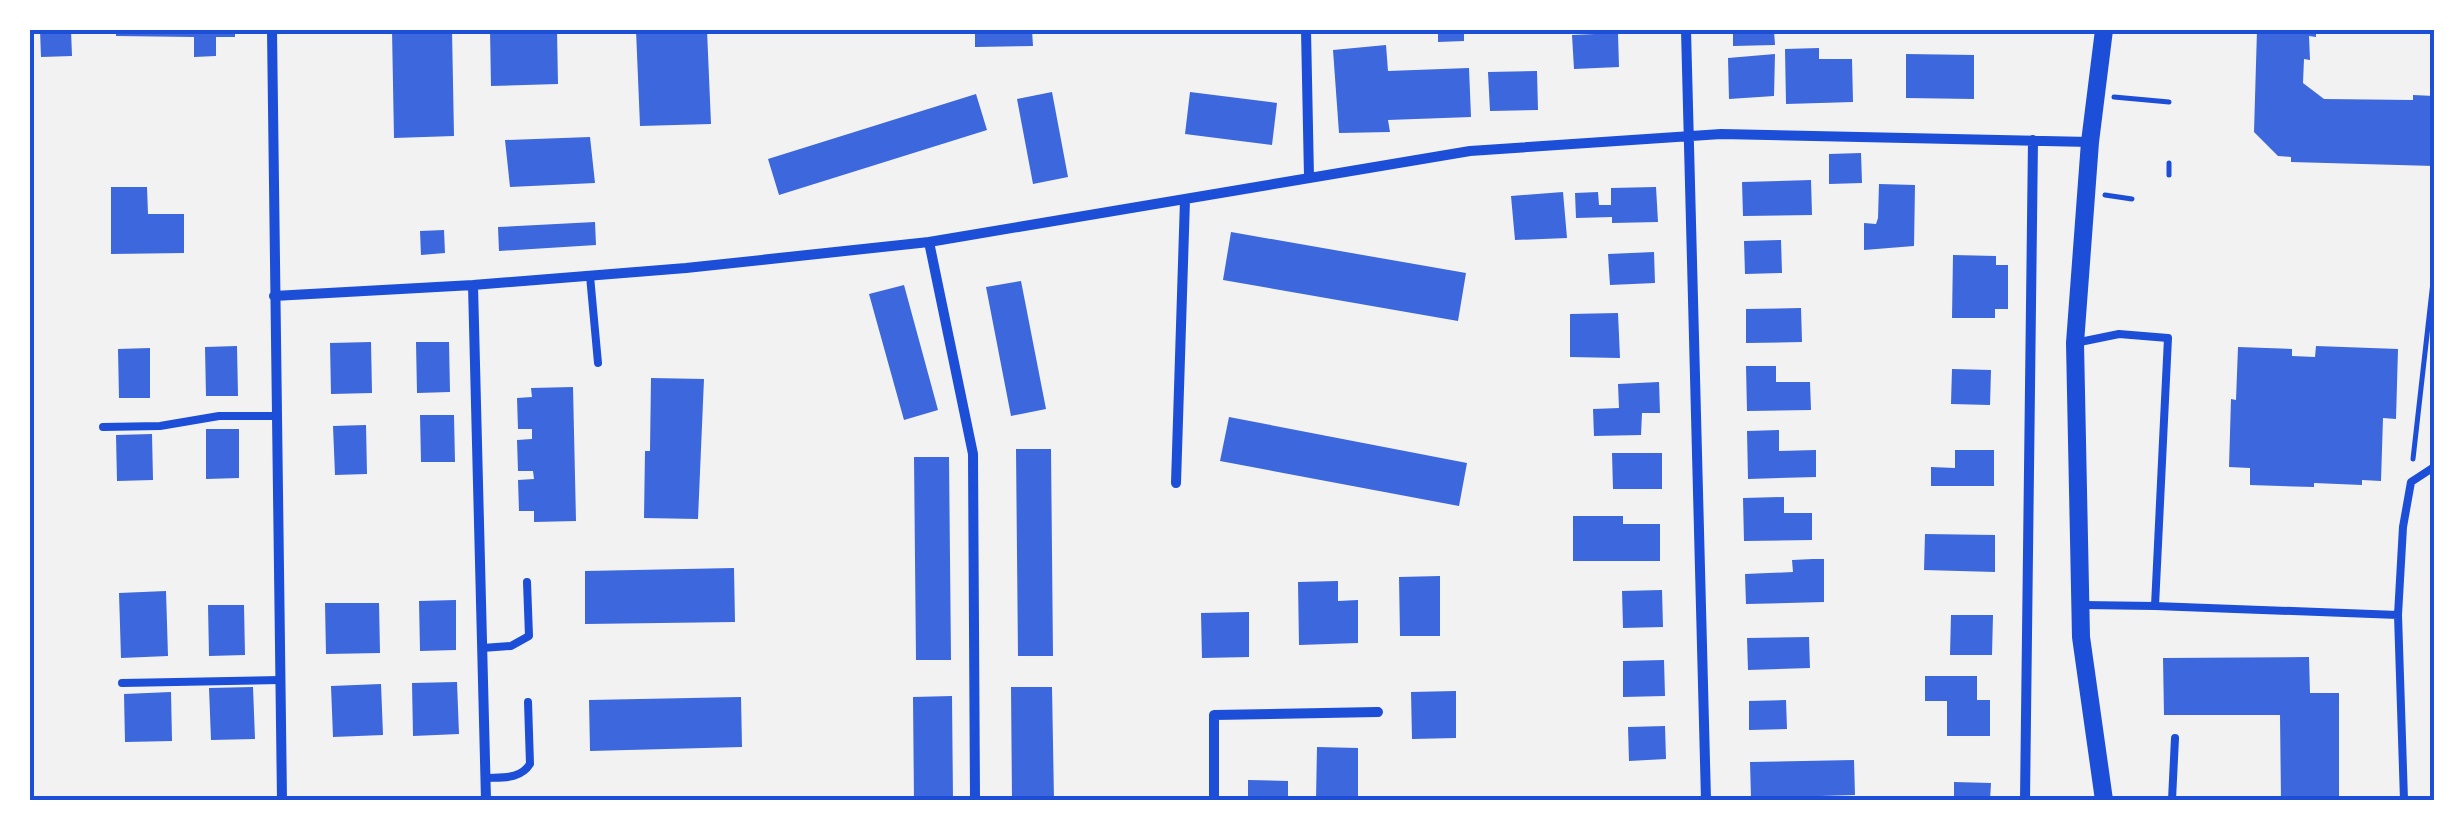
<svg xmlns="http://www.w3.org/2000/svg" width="2464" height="830" viewBox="0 0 2464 830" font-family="Georgia,serif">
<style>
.building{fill:#3d67dc}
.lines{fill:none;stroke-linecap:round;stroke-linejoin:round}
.path{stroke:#1d4ed8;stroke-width:5}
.service{stroke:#1d4ed8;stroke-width:8}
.minor{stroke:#1d4ed8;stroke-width:10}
.tertiary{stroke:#1d4ed8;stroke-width:18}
.neatline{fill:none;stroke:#1d4ed8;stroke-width:4}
</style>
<rect width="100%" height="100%" fill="#f2f2f2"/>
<!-- building -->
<path class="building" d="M40,30H71L72,56L41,57Z
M116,30H235V37H216V56L194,57V37L116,36Z
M392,30H452L454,136L394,138Z
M490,30H557L558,84L491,86Z
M636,30H707L711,124L640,126Z
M975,30H1032L1033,46L975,47Z
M1438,30H1464V41L1438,42Z
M1733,30H1774L1775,45L1733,46Z
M2257,30H2316V37L2309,36L2310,60L2304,59L2303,83L2324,99L2413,100V95L2434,96V166L2291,162V157L2278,156L2254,132Z
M1618,33L1619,67L1574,69L1572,35Z
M1386,45L1388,71L1469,68L1471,117L1388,120L1390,132L1339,133L1333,50Z
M1819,48V59H1852L1853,102L1786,104L1785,49Z
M1775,54L1774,96L1729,99L1728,58Z
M1906,54L1974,55V99L1906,98Z
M1537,71L1538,110L1490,111L1488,72Z
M1052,92L1068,177L1033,184L1017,99Z
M1190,92L1277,103L1272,145L1185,134Z
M976,94L987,130L779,195L768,159Z
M590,137L595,183L510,187L505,140Z
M1861,153L1862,183L1829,184V154Z
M1811,180L1812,215L1743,216L1742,182Z
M1879,184L1915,185L1914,246L1864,250V223L1876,224L1878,218Z
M111,187H147L148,214H184V253L111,254Z
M1656,187L1658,222L1612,223V217L1576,218L1575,193L1598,192L1599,205H1611V188Z
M1563,192L1567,238L1515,240L1511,196Z
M595,222L596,245L499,251L498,227Z
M444,230L445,253L421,255L420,231Z
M1231,232L1466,273L1458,321L1223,280Z
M1781,240L1782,273L1745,274L1744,241Z
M1654,252L1655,283L1610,285L1608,254Z
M1953,255L1996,256V265H2008V309H1995V318H1952Z
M1021,281L1046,409L1011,416L986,287Z
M904,285L938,410L904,420L869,294Z
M1801,308L1802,342L1746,343V309Z
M1618,313L1620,358L1570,357V314Z
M371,342L372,393L331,394L330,343Z
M416,342H449L450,392L417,393Z
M237,346L238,396H206L205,347Z
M2316,346L2398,349L2396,419L2383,418L2381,481L2362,480V485L2314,483V487L2250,485V468L2229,467L2231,399L2236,400L2238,347L2292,349V356L2315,357Z
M150,348V398H119L118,349Z
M1746,366H1776V382H1810L1811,410L1747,411Z
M1952,369L1991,370L1990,405L1951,404Z
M651,378L704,379L698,519L644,518L645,451H650Z
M1659,382L1660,413H1642L1641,435L1594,436L1593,409L1619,408L1618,384Z
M573,387L576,521L534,522V511H519L518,480L534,479L533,471H518L517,440L532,439V429H518L517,398L532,397L531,388Z
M420,415H454L455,462H421Z
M1229,417L1467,463L1459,506L1220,461Z
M366,425L367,474L335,475L333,426Z
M206,429H239V478L206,479Z
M1779,430V451L1816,450V477L1748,479L1747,431Z
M152,434L153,480L117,481L116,435Z
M1016,449H1051L1053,656H1018Z
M1955,450H1994V486H1931V467L1955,468Z
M1612,453H1662V489H1613Z
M914,457H949L951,660H916Z
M1784,497V513H1812V540L1744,541L1743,498Z
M1573,516H1623V524H1660V561H1573Z
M1925,534L1995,535V572L1924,570Z
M1813,559H1824V602L1746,604L1745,574L1793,572L1792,560Z
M734,568L735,622L585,624V571Z
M1440,576V636H1400L1399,577Z
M1338,581V601L1358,600V643L1299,645L1298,582Z
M1662,590L1663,627L1623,628L1622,591Z
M166,591L168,656L121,658L119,593Z
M456,600V650L420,651L419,601Z
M325,603H379L380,653L326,654Z
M208,605H244L245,655L209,656Z
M1249,612V657L1202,658L1201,613Z
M1951,615H1993L1992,655H1950Z
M1809,637L1810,668L1748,670L1747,638Z
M2309,657L2310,693H2339V800H2281L2280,715H2164L2163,658Z
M1664,660L1665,696L1623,697V661Z
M1925,676H1977V700H1990V736H1947V701H1925Z
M457,682L459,734L413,736L412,683Z
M381,684L383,735L333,737L331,686Z
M253,687L255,739L211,740L209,688Z
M1011,687H1052L1054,800H1012Z
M1456,691V738L1412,739L1411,692Z
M171,692L172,741L125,742L124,694Z
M952,696L953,800H914L913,697Z
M741,697L742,747L590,751L589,700Z
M1786,700L1787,729L1749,730V701Z
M1665,726L1666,759L1629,761L1628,727Z
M1317,747L1358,748V800H1316Z
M1854,760L1855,795L1751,798L1750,762Z
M1248,780L1288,781V800H1248Z
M1954,782L1991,783L1990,800H1954Z"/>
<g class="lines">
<!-- path -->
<path class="path" d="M2114,97L2169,102
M2169,163V175
M2105,195L2132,199
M2413,459L2434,273"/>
<!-- service -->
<path class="service" d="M590,276L598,363
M2075,343L2119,334L2168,338L2155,606L2082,605
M103,427L160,426L219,416H275
M2155,606L2398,615L2404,800
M2398,615L2403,527L2411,482L2434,467
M482,648L511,646L529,636L527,582
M122,683L280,680
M485,778C502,777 520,780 530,764L528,702
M2172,800L2175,738"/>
<!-- minor -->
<path class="minor" d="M272,30L282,800
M1306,30L1309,177
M1686,30L1706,800
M929,242L973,454L975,800
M473,285L486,800
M274,296L473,285L686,268L929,242L1470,151L1721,134L2090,142
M1176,483L1185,200
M1214,800V715L1378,712
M2025,800L2033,140"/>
<!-- tertiary -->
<path class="tertiary" d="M2104,30L2090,142L2075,343L2081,637L2104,800"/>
</g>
<!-- border -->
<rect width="2464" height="830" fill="none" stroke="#ffffff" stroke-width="65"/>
<rect x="32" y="32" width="2400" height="766" class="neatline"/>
</svg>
